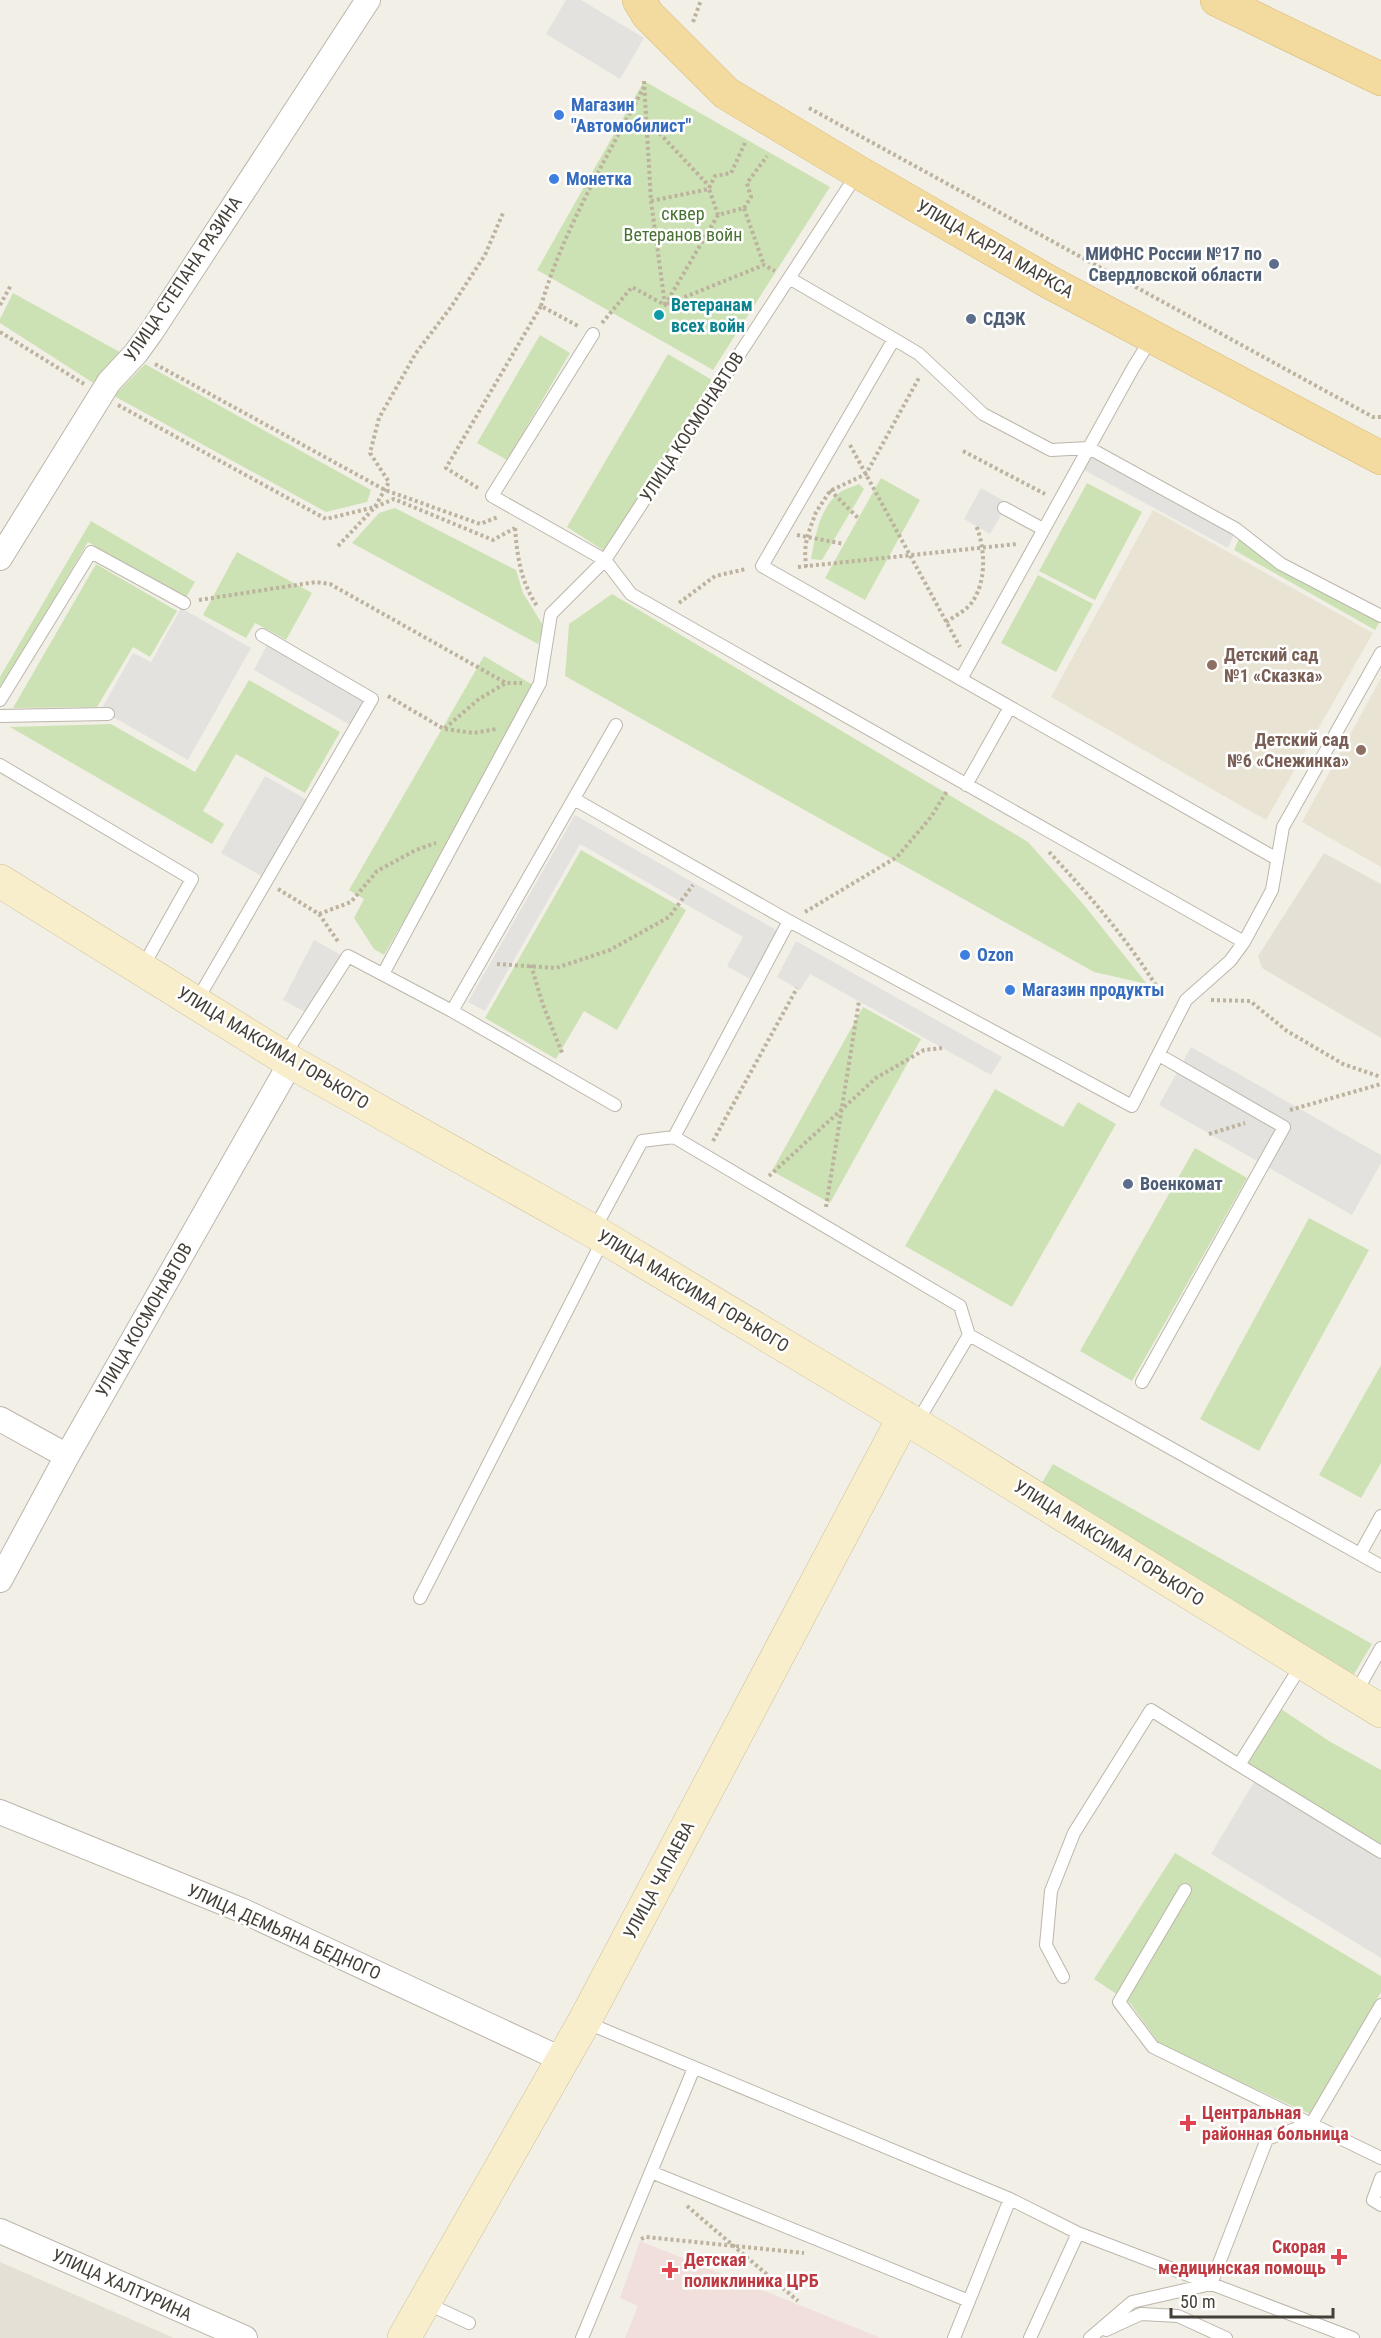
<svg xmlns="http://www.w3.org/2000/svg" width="1381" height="2338" viewBox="0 0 1381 2338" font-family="'Roboto Condensed',sans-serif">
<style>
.residential{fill:#e5e0d6}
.education{fill:#e9e3d3}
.medical{fill:#f1dfdc}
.green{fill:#cde2b4}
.parking{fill:#e3e2df}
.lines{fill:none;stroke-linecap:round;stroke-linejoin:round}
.lane-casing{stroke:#bcb6ab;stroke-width:14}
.street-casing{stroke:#bcb6ab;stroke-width:26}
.secondary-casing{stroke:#cdc09c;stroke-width:34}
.primary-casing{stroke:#d6b871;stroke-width:34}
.path{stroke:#bcb29e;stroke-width:4;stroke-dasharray:3 3;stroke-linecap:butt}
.lane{stroke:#fff;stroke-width:12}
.street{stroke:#fff;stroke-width:24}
.secondary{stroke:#f9eecb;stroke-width:33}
.primary{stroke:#f3db9f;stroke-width:33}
.shop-dot{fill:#3f7fe0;stroke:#fff;stroke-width:2}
.service-dot{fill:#5c6f8a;stroke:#fff;stroke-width:2}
.culture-dot{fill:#0f9aa8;stroke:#fff;stroke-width:2}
.education-dot{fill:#8d6e63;stroke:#fff;stroke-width:2}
.health-dot{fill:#e0444e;stroke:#fff;stroke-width:2}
.labels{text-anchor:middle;stroke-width:5;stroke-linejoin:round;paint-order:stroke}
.shop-label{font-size:18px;font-weight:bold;fill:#366cbe;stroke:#fff;text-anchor:start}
.park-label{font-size:18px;fill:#487031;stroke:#fff}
.street-label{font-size:18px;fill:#443f37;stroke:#fff}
.service-label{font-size:18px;font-weight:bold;fill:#4e5e75;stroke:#fff;text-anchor:start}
.culture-label{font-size:18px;font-weight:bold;fill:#0d838f;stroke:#fff;text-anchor:start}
.education-label{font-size:18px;font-weight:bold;fill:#785e54;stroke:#fff;text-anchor:start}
.health-label{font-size:18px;font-weight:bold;fill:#be3a42;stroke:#fff;text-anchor:start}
</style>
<rect width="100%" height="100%" fill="#f2efe7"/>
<!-- residential -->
<path class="residential" d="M1324,853L1381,884V1038L1262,968L1258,956Z
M0,2262L174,2338H0Z"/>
<!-- education -->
<path class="education" d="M1153,510L1373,633L1266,820L1051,697Z
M1381,678V867L1302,822Z"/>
<!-- medical -->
<path class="medical" d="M640,2241L881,2338H625L638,2306L620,2298Z"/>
<!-- green -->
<path class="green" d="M644,81L830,187L713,370L537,270Z
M13,293L127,356L98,386L0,323V319Z
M540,335L570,353L507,460L477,443Z
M668,354L712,380L606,552L567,527Z
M145,364L371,490L367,502L326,512L114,396Z
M881,478L920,500L865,600L825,578Z
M1087,483L1142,512L1095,600L1039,571Z
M859,484L864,489L822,560L811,559C815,538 819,509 838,494C843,489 853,487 859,484Z
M395,508L516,570L523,593L544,627L538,644L352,543L379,513Z
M91,521L195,582L185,599L88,542L0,691V677Z
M1239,538L1381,619L1375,630L1234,550Z
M237,552L312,593L286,640L255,623L246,638L203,615Z
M96,564L177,611L150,657L133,647L97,707L13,708Z
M1038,575L1093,604L1056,672L1001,643Z
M612,594L1028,842L1084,905L1147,984L1094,972L565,676L569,624Z
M484,656L538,688L384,955L374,949L354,918L364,899L349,890Z
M249,680L340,732L305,793L236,754L203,811L224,824L212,844L10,727L111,724L195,772Z
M581,850L686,910L617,1030L584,1011L556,1059L485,1018Z
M863,1007L921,1039L830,1203L772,1171Z
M995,1089L1063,1127L1078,1102L1116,1124L1012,1307L905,1246Z
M1195,1148L1247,1178L1132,1381L1080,1351Z
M1309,1218L1369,1250L1259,1451L1200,1419Z
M1381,1365V1463L1361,1498L1319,1475Z
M1053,1464L1372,1644L1351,1679L1040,1486Z
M1281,1709L1329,1741L1381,1770V1846L1248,1763Z
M1175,1853L1381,1976V1992L1310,2114L1160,2045L1130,2003L1094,1979Z"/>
<!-- parking -->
<path class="parking" d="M566,0H581L644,38L620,79L546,34Z
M1092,455L1235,532L1228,548L1084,470Z
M981,488L1008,503L990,534L964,519Z
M181,608L251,648L188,760L101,710L133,653L151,662Z
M268,643L367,700L352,726L254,670Z
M265,776L309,801L265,878L221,853Z
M575,815L778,931L750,979L727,966L743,937L580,844L485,1011L468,1002Z
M314,940L343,956L307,1013L283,1000Z
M796,941L1002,1057L991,1075L810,974L800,990L777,977Z
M1191,1047L1381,1155V1163L1352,1215L1159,1105Z
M1254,1782L1381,1860V1958L1211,1854Z"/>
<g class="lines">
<!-- lane casing -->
<g class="lane-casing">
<path id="lane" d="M789,278L894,339
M593,334L492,496L605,560L631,594L1244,942
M1004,508L1043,529
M961,679L1133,368L1151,339
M0,700L91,552L184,603
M0,716L108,714
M0,765L192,879L142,968
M966,785L1010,707
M574,799L789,921L1132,1106L1186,1000L1230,961L1244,942L1272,890L1283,827L1381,653
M1277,859L762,566L894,339L919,354L983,414L1051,450L1089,448L1236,529L1281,564L1381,616
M383,974L540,683L551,614L605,560L857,174
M196,1002L372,699L262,635
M452,1011L616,725
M284,1056L348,956L452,1011L615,1105
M674,1137L960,1306L969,1335L916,1424
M594,1230L642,1141L674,1137L789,921
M969,1335L1381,1566
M1142,1382L1284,1127L1159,1055
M1360,1554L1381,1516
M420,1598L603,1240
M1355,1694L1381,1648
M1239,1765L1381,1852
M1185,1890L1119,2002L1153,2047L1381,2158
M1063,1977L1046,1945L1051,1891L1074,1833L1151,1710L1239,1765L1302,1664
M585,2022L1010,2199L954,2338
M651,2172L969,2301
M1381,2178L1373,2200L1381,2205
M1010,2199L1078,2233L1353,2338
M426,2303L469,2323
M1106,2330L1141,2314L1178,2316L1226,2338
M582,2338L694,2068
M1030,2338L1078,2233
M1090,2338L1132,2302L1211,2284L1267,2139L1312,2123L1381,2005"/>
</g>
<!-- street casing -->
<g class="street-casing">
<path id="street" d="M0,558L109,382L136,353L152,331L368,0
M0,1419L67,1456
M0,1580L67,1456L291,1062
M0,1812L241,1910L563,2060
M0,2231L245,2338"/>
</g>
<!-- secondary casing -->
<g class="secondary-casing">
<path id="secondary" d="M0,881L291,1062L593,1231L932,1434L1381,1711
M404,2338L584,2022L904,1417"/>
</g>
<!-- primary casing -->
<g class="primary-casing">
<path id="primary" d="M639,0L648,15L726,93L858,172L1049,282L1381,458
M1217,0L1381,79"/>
</g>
<!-- path -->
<path class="path" d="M693,22L701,0
M644,81L651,201L665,305L764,265L775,271
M809,108L1373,417H1381
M647,120L710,187
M709,188L715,176L731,173L745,143
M651,201L709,189L718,215L744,208L764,265
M744,208L751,197L747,183L767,156
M0,305L11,285
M541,306C562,232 608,155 644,87
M602,323L632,287L665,305L718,215
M0,332L84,384
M155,364L385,490L480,524L498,517
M118,405L326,519L375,507L389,482L370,453L379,418L416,353L451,307L485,255L503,213
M850,445L960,647
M963,451L1045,494
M478,488L446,468L541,306L580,327
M830,490L858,518
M515,528C517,556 521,582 537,606
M797,535L844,544
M338,546L375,507L394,499L493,540L515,528
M798,567L1017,544
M806,567L805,551L807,537L816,512L830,491L866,474L920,376
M199,600L316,582L330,584L506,683
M679,603L715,576L746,569
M946,622C955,616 967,610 973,601C987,579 985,548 976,525
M388,696L444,729L479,699L506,683H522
M445,729L474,733L496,729
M1049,852C1092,898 1130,942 1163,997
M278,889L319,914L339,943
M805,912L897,857L931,817L947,791
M319,914L351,902L377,871L416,850L436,843
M497,964L556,968L610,950L669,917L693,885
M531,965L543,1005L563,1055
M1211,1000L1250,1001L1287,1031L1343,1064L1381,1077
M1290,1110L1381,1084
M1209,1134L1245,1123
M713,1141L797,988
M769,1176L876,1078L924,1050L942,1048
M826,1207L859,1001
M687,2206L798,2301
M641,2239L646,2237L804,2253"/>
<!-- lane -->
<use href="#lane" class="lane"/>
<!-- street -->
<use href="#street" class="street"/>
<!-- secondary -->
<use href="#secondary" class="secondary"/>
<!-- primary -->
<use href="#primary" class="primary"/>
</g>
<!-- markers -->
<g class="shop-dot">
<circle cx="559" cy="115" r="6"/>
<circle cx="554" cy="179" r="6"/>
<circle cx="965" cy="955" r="6"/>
<circle cx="1010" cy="990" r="6"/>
</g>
<g class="service-dot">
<circle cx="1274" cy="264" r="6"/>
<circle cx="971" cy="319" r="6"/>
<circle cx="1128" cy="1184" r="6"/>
</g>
<circle class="culture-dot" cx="659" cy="315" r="6"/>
<g class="education-dot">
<circle cx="1212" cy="665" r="6"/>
<circle cx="1361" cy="750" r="6"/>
</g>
<g class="health-dot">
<path d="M1185 2114h6v6h6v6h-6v6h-6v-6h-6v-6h6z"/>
<path d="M1336 2248h6v6h6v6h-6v6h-6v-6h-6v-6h6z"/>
<path d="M667 2261h6v6h6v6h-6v6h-6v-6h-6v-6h6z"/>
</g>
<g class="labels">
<!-- shop labels -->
<g class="shop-label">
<text x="571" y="111">Магазин<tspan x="571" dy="21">"Автомобилист"</tspan></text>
<text x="566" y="185">Монетка</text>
<text x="977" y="961">Ozon</text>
<text x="1022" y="996">Магазин продукты</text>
</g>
<!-- park labels -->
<g class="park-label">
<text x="683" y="220">сквер<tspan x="683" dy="21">Ветеранов войн</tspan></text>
</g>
<!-- street labels -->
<g class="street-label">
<text transform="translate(995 249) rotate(30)" y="6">УЛИЦА КАРЛА МАРКСА</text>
<text transform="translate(183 279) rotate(-56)" y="6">УЛИЦА СТЕПАНА РАЗИНА</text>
<text transform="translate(692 427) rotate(-57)" y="6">УЛИЦА КОСМОНАВТОВ</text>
<text transform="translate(273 1048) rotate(31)" y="6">УЛИЦА МАКСИМА ГОРЬКОГО</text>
<text transform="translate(693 1291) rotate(31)" y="6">УЛИЦА МАКСИМА ГОРЬКОГО</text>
<text transform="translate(144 1320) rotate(-60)" y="6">УЛИЦА КОСМОНАВТОВ</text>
<text transform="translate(1109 1543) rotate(32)" y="6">УЛИЦА МАКСИМА ГОРЬКОГО</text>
<text transform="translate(659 1880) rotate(-62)" y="6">УЛИЦА ЧАПАЕВА</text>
<text transform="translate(284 1932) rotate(24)" y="6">УЛИЦА ДЕМЬЯНА БЕДНОГО</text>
<text transform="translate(122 2285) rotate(24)" y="6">УЛИЦА ХАЛТУРИНА</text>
</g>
<!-- service labels -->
<g class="service-label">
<text x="1262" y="260" text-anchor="end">МИФНС России №17 по<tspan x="1262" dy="21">Свердловской области</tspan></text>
<text x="983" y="325">СДЭК</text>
<text x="1140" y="1190">Военкомат</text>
</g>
<!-- culture labels -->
<g class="culture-label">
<text x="671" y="311">Ветеранам<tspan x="671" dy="21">всех войн</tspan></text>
</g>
<!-- education labels -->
<g class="education-label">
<text x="1224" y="661">Детский сад<tspan x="1224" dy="21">№1 «Сказка»</tspan></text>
<text x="1349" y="746" text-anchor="end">Детский сад<tspan x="1349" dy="21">№6 «Снежинка»</tspan></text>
</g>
<!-- health labels -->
<g class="health-label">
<text x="1202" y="2119">Центральная<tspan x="1202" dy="21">районная больница</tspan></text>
<text x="1326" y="2253" text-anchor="end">Скорая<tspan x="1326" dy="21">медицинская помощь</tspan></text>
<text x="684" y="2266">Детская<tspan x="684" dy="21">поликлиника ЦРБ</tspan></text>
</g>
</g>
<!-- scale -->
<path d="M1171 2308v9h162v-9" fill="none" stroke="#443f37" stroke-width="3"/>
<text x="1180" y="2308" font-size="18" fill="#443f37" stroke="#ffffff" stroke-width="4.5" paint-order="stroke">50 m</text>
</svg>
